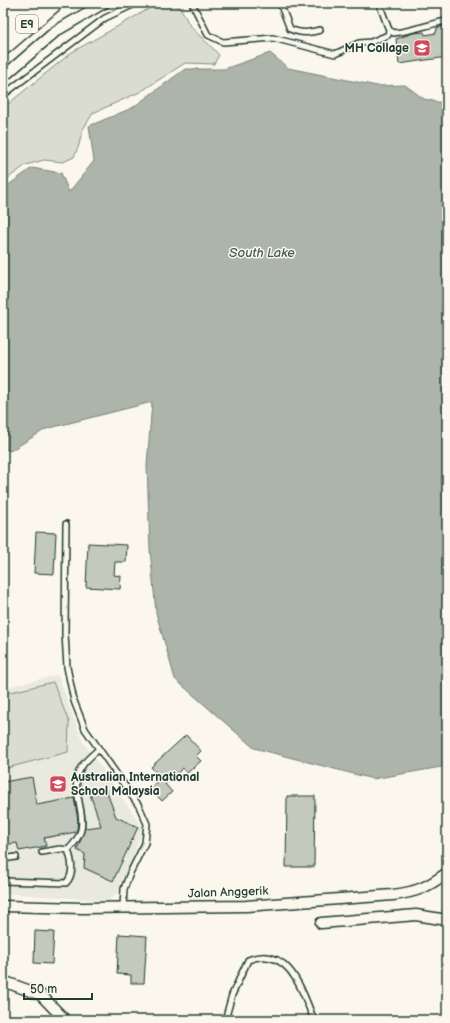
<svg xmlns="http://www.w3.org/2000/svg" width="450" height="1023" viewBox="0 0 450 1023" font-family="'Balsamiq Sans',sans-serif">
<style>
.built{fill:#eae9de}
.green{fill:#dbdcd1;stroke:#7d8c82}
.water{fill:#adb4aa;stroke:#74847b}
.building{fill:#c4c9be;stroke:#1f3d34}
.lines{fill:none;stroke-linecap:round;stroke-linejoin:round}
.service-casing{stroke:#1f3d34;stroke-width:8}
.minor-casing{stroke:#1f3d34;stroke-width:13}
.motorway-casing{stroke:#1f3d34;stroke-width:22}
.service{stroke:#fbf7ec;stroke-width:5}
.minor{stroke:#fbf7ec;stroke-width:10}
.motorway{stroke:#fbf7ec;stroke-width:19}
.labels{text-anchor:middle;stroke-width:3;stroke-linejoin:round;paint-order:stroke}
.shield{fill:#fbf7ec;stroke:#61756b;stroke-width:1}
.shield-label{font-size:11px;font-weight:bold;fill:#1f3d34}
.poi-label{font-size:12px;font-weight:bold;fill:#1f3d34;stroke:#fbf7ec;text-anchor:end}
.street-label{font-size:12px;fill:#1f3d34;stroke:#fbf7ec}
.water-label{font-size:13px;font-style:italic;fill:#425b52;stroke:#fbf7ec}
</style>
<rect width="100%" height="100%" fill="#fbf7ec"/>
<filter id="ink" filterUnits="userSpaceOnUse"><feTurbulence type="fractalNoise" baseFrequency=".025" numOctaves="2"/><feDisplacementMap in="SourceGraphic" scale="8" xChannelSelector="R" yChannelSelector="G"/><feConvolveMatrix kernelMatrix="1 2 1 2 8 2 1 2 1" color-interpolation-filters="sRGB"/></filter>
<g filter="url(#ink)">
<!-- built -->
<path class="built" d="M58,675L82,740L143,828L122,888L109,901L3,893V688Z"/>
<!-- green -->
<path class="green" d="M159,3C165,3 172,2 177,5C183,9 185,18 189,24C198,36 210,44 219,55L214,64L185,63L140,92L93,113L82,131L79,145L74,157L63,162L44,160L26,165L3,182V108L72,52Z
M53,682L69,722L68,752L3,769V694Z"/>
<!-- water -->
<path class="water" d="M270,53L288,68L377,86L405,85L424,99L447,104V766L373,779L254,748L175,679L156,613L150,549L147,465L152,402L46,429L10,451L3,448V189L32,168L61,173L69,192L94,161L89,126L132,108L185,69H224Z"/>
<!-- building -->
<path class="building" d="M444,26L447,30V57L399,64L396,39L413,33L424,32L425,35L436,33L437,28Z
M36,532L56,533L54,574L34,573Z
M88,543L127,545L126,562H115L114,575L121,576L120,589L86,587Z
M186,735L201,751L196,756L201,761L187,773L183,768L165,784L172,792L162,801L150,788L161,778L151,767Z
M32,777L37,805L74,798L78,820L77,829L76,832L44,838L46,846L19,851L17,843L3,845V782Z
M105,787L116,817L138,827L113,881L84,868L85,854L77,850L85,828L101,826L89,791Z
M287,796H315L314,867H286Z
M35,931L54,932L52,964L34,963Z
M119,934L147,936L144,983H131V975L117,974Z"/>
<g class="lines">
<!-- service casing -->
<g class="service-casing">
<path id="service" d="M192,3L208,35L223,42L273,38L335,54L359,43L371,42L388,35L389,30L379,3
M280,3L290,29C302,34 308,33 320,30
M389,30L394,33C412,31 429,24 447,21
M3,95L105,18L137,3
M66,524L65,634L67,667L74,701L85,729L139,806L147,824L145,843L130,873L124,889L123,907
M68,850C73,845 79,837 81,830C86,809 68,786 82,766C86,760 93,754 99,749
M3,859L16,857
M3,881L66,883C75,874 72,861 68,850L60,849L42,852
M225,1020L232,995L248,960C289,944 302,991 314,1020"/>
</g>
<!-- minor casing -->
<g class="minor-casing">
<path id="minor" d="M3,77L56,31L104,3
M3,906L82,908L246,906L393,895C418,892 427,887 447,873
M321,923L416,915L447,920
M3,981L41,995L65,1020"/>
</g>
<!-- motorway casing -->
<g class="motorway-casing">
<path id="motorway" d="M3,23L28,3
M3,45L52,3"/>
</g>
<!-- service -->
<use href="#service" class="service"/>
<!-- minor -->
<use href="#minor" class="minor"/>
<!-- motorway -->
<use href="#motorway" class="motorway"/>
</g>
</g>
<!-- icons -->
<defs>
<g id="university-square" transform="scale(0.9)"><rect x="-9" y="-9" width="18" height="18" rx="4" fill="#d1495b" stroke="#fbf7ec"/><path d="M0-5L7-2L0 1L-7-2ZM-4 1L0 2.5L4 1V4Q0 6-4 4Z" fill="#fff"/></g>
<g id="school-square" transform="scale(0.9)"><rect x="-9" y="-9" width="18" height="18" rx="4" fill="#d1495b" stroke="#fbf7ec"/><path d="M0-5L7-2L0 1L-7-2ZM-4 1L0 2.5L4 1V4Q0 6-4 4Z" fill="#fff"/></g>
</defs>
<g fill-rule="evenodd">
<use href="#university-square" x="422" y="48"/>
<use href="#school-square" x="58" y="784"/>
</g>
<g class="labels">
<!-- shield labels -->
<rect class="shield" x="16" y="15" width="22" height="18" rx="3"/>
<g class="shield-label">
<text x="27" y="28">E9</text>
</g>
<!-- poi labels -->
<g class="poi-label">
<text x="409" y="52">MH Collage</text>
<text x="71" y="781" text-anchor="start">Australian International<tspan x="71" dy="14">School Malaysia</tspan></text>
</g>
<!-- street labels -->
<g class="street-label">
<text transform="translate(228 892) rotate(-2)" y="4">Jalan Anggerik</text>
</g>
<!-- water labels -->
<g class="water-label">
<text x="262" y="257">South Lake</text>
</g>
</g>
<!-- margin -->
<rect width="450" height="1023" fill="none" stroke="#fbf7ec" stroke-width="16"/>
<rect x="8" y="8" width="434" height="1007" fill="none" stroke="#1f3d34" stroke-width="1.5" filter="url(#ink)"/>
<!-- scale -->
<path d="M24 993v6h68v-6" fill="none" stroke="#1f3d34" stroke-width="2"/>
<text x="30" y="993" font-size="12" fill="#1f3d34" stroke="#fbf7ec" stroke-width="3" paint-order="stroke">50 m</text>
</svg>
